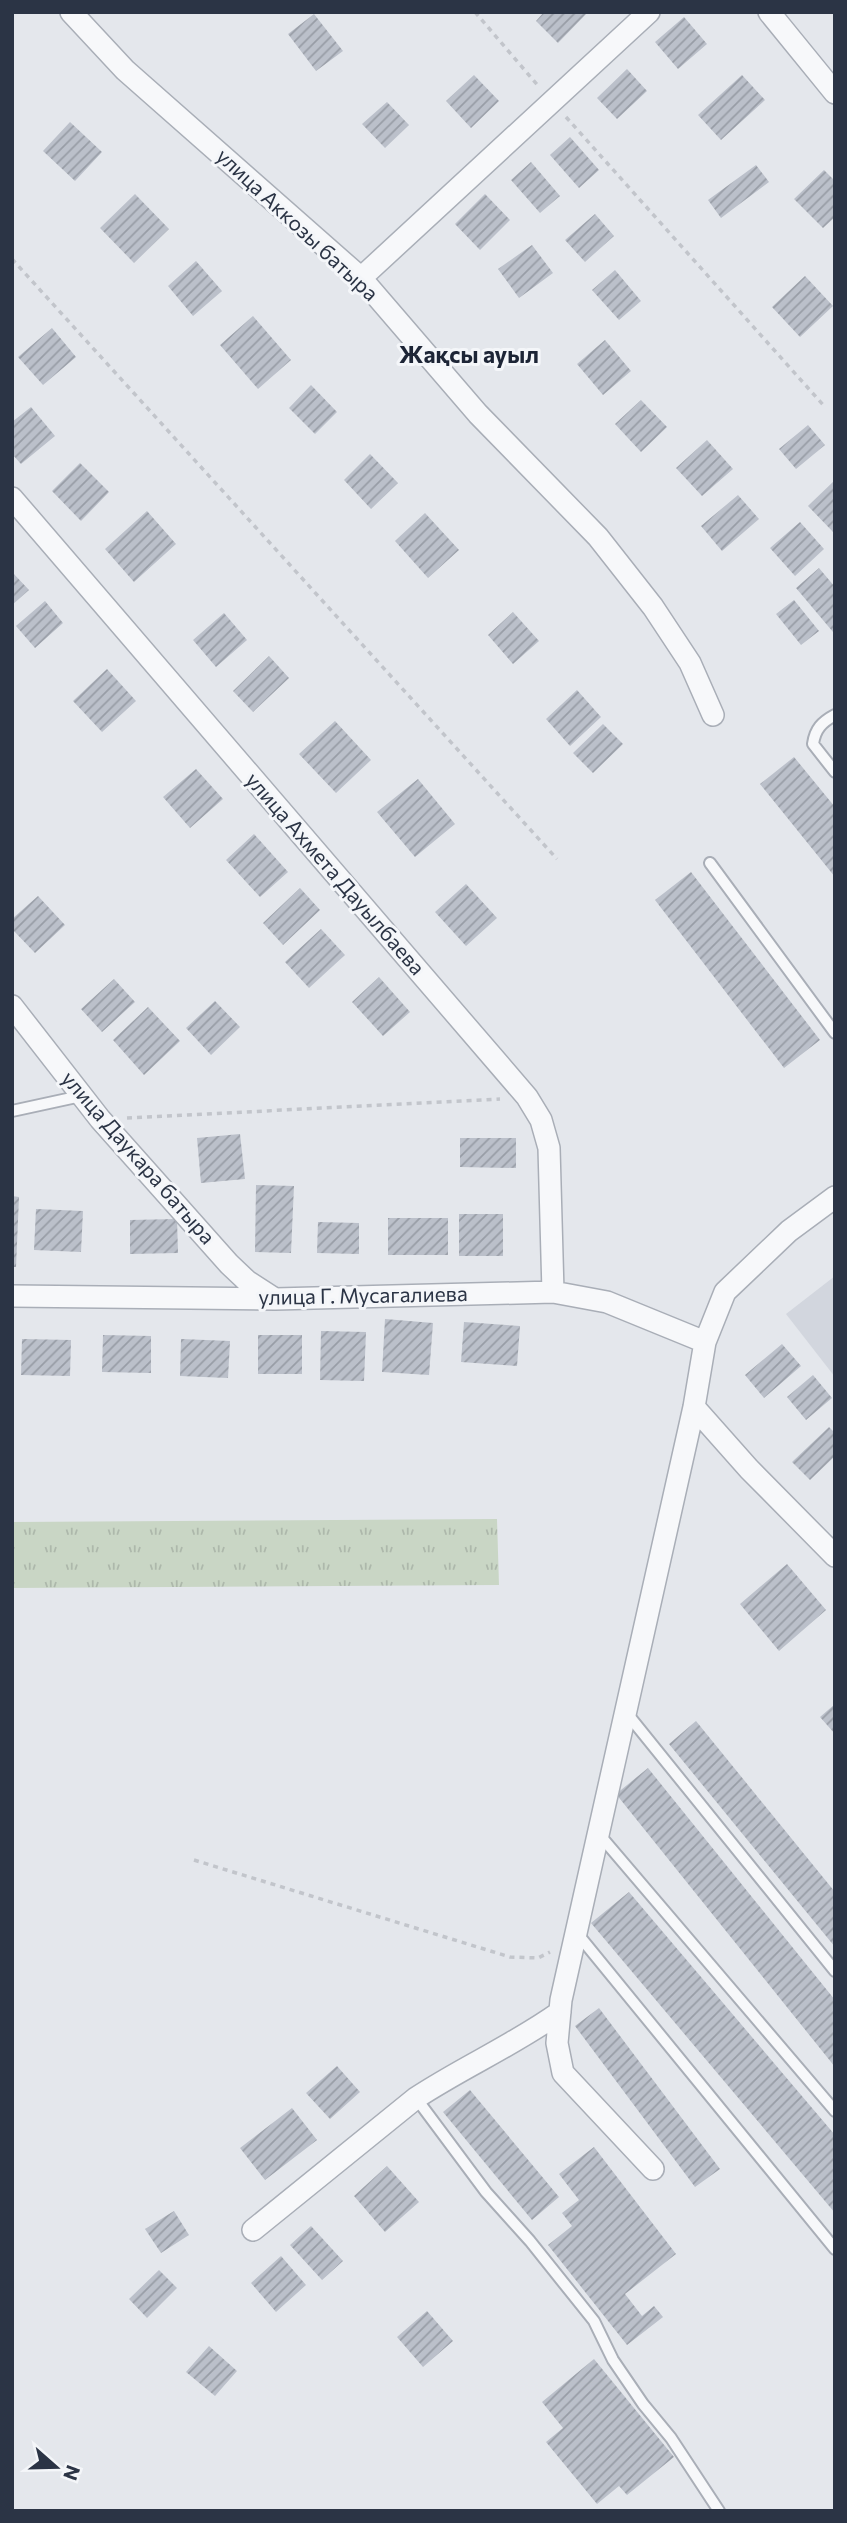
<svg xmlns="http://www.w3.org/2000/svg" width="847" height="2523" viewBox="0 0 847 2523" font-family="Commissioner,sans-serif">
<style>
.built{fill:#d2d6de}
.grass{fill:url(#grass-tufts)}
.building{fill:url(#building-hatch)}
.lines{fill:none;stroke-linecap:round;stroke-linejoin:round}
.service-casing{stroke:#a9aeb7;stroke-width:14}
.minor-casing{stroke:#a9aeb7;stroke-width:24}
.path{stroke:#c2c5cb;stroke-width:3.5;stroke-dasharray:5 5;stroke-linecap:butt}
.service{stroke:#f7f8fa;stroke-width:10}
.minor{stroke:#f7f8fa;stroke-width:21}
.labels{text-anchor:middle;stroke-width:6;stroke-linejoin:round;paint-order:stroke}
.street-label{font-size:21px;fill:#2b3445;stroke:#f4f6f9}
.neighbourhood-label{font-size:23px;font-weight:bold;fill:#1d2536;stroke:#f4f6f9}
</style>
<defs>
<pattern id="grass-tufts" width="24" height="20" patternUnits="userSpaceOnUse" patternTransform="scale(1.75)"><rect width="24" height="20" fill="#c9d6c5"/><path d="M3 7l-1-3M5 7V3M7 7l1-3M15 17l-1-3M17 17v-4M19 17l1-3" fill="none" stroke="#adb8ab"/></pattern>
<pattern id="building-hatch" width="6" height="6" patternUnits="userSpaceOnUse" patternTransform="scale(1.75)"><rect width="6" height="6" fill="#bbc0ca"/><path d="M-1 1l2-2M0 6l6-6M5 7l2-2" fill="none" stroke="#989da6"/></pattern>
</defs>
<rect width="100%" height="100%" fill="#e4e7ec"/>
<!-- built -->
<path class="built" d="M835,1276V1377L786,1314Z"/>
<!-- grass -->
<path class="grass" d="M497,1519L499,1585L12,1588V1522Z"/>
<!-- building -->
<path class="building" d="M544,12H588L558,43L536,21Z
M314,14L343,51L316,71L288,34Z
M684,17L707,44L678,69L655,42Z
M627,69L647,91L617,119L597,98Z
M474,75L499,101L471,128L446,101Z
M742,75L765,100L721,140L698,115Z
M387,102L409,125L385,148L362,124Z
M70,122L102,152L75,181L43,151Z
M570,137L599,170L579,188L550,155Z
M531,162L560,196L540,213L511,180Z
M756,165L769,182L721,218L708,200Z
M824,170L835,181V217L823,228L794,199Z
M135,194L169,229L134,263L100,228Z
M485,194L510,220L480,250L455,224Z
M595,214L614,236L585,262L565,240Z
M532,245L553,273L519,298L498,269Z
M196,261L222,291L193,316L168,286Z
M615,270L641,301L619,320L592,290Z
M805,276L833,306L800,337L772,307Z
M253,316L291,360L258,389L220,345Z
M52,328L76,357L43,385L18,357Z
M605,340L631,371L603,395L577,364Z
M311,385L337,412L315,434L289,408Z
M641,400L667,427L641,452L615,424Z
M31,407L55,436L21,464L12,454V422Z
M808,425L825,445L796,469L779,449Z
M707,440L733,469L702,496L676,468Z
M370,454L398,483L371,509L344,480Z
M80,463L109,492L81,521L52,491Z
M835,480V534L808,506Z
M738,495L759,519L722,551L701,526Z
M147,511L176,544L134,582L105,549Z
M425,513L459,550L428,578L395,541Z
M800,522L824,549L795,576L770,548Z
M819,568L835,587L833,632L796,588Z
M12,572L29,590L12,605Z
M794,600L819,631L801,645L776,614Z
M45,601L63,623L35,648L16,626Z
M513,612L539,641L513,664L488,635Z
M224,613L247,640L216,667L193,640Z
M269,656L289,678L253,712L233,691Z
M107,669L136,701L102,732L73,701Z
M577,690L601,717L570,746L546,719Z
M335,721L371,760L336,793L299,754Z
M603,724L623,744L593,773L573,753Z
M794,757L835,807V877L760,784Z
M196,769L223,799L190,828L163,797Z
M418,779L455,824L415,857L377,812Z
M254,834L288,872L260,897L226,860Z
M691,872L820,1040L784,1068L655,900Z
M466,884L497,918L466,946L435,912Z
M300,888L320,910L283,945L263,923Z
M38,896L65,925L35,953L12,929V919Z
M321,929L345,955L309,988L285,962Z
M379,977L410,1012L383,1036L352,1002Z
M114,979L135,1002L102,1032L81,1009Z
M215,1001L240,1027L211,1055L186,1028Z
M148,1007L180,1041L144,1075L113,1040Z
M240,1134L245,1179L201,1183L197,1138Z
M460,1138H516V1168L460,1167Z
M256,1185L294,1186L291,1253L255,1252Z
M12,1196L19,1197L16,1267H12Z
M36,1209L83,1211L81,1252L34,1250Z
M459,1214H503V1256H459Z
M388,1218H448V1255H388Z
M177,1219L178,1253L130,1254V1220Z
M318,1222L359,1223V1254L317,1253Z
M385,1319L433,1323L429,1375L382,1372Z
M464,1322L520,1326L517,1366L461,1362Z
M321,1331L366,1332L364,1381L320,1380Z
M103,1335L151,1336V1373L102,1372Z
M258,1335H302V1374H258Z
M22,1339L71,1340L70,1376L21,1375Z
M181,1339L230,1341L228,1378L180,1376Z
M782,1344L801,1366L764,1398L745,1375Z
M813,1375L832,1398L806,1420L787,1397Z
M829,1427L835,1433V1456L810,1480L792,1462Z
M787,1564L826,1610L779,1651L740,1604Z
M835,1704V1734L820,1717Z
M696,1721L835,1892V1947L669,1744Z
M648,1768L835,2000V2067L616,1794Z
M629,1892L835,2135V2213L591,1923Z
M599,2008L720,2169L695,2187L575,2026Z
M337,2066L360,2092L330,2119L306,2093Z
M470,2090L559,2197L532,2220L443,2112Z
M292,2108L317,2140L265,2180L240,2148Z
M594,2147L676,2254L625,2294L642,2316L654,2306L663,2317L627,2345L548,2245L572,2226L562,2213L579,2200L559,2174Z
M387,2166L419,2202L385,2232L354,2196Z
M174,2211L189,2235L161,2253L145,2229Z
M311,2226L343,2261L322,2280L290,2245Z
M281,2256L306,2285L276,2312L251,2283Z
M159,2270L177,2288L147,2318L129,2299Z
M427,2311L453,2341L423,2367L397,2337Z
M209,2346L237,2371L215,2396L186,2372Z
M594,2359L674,2457L627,2495L619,2486L597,2504L546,2442L563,2428L542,2402Z"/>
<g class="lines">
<!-- service casing -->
<g class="service-casing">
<path id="service" d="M835,715C822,722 815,729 813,744L835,772
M710,863L835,1033
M12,1111L81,1096
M625,1711L835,1971
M598,1833L835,2111
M576,1932L835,2249
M416,2098L486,2192L530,2241L594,2321L613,2360L643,2404L671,2438L719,2511"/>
</g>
<!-- minor casing -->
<g class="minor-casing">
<path id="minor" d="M71,12L125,70L361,278L478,414L598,537L653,607L690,663L713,715
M769,12L835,93
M361,278L649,12
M12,498L527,1097L541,1120L549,1148L553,1292
M12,1006L100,1119L229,1264L247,1281L275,1299
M12,1296L275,1299L553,1292L607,1302L705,1342
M694,1407L749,1469L835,1556
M653,2169L563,2073L557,2043L561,2000L694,1407L705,1342L725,1292L789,1231L835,1197
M253,2230L416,2098C463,2067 514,2045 560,2012"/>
</g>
<!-- path -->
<path class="path" d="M475,12L540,88
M566,117L825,407
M12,259L557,859
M127,1118L500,1099
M194,1860L510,1957L538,1958L550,1952"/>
<!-- service -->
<use href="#service" class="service"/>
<!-- minor -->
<use href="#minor" class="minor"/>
</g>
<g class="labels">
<!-- street labels -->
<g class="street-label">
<text transform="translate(297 225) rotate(43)" y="7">улица Аккозы батыра</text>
<text transform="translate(335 874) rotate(49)" y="7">улица Ахмета Дауылбаева</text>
<text transform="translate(138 1158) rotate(49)" y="7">улица Даукара батыра</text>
<text transform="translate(363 1296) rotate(-1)" y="7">улица Г. Мусагалиева</text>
</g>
<!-- neighbourhood labels -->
<g class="neighbourhood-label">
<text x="469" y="363">Жақсы ауыл</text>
</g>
</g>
<!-- border -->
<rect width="847" height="2523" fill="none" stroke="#2b3445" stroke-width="28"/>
<!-- north arrow -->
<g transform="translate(56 2467) rotate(110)" stroke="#f4f6f9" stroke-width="5" paint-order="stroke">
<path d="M0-5L12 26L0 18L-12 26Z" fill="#2b3445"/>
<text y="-10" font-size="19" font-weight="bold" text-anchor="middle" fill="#2b3445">N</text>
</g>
</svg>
